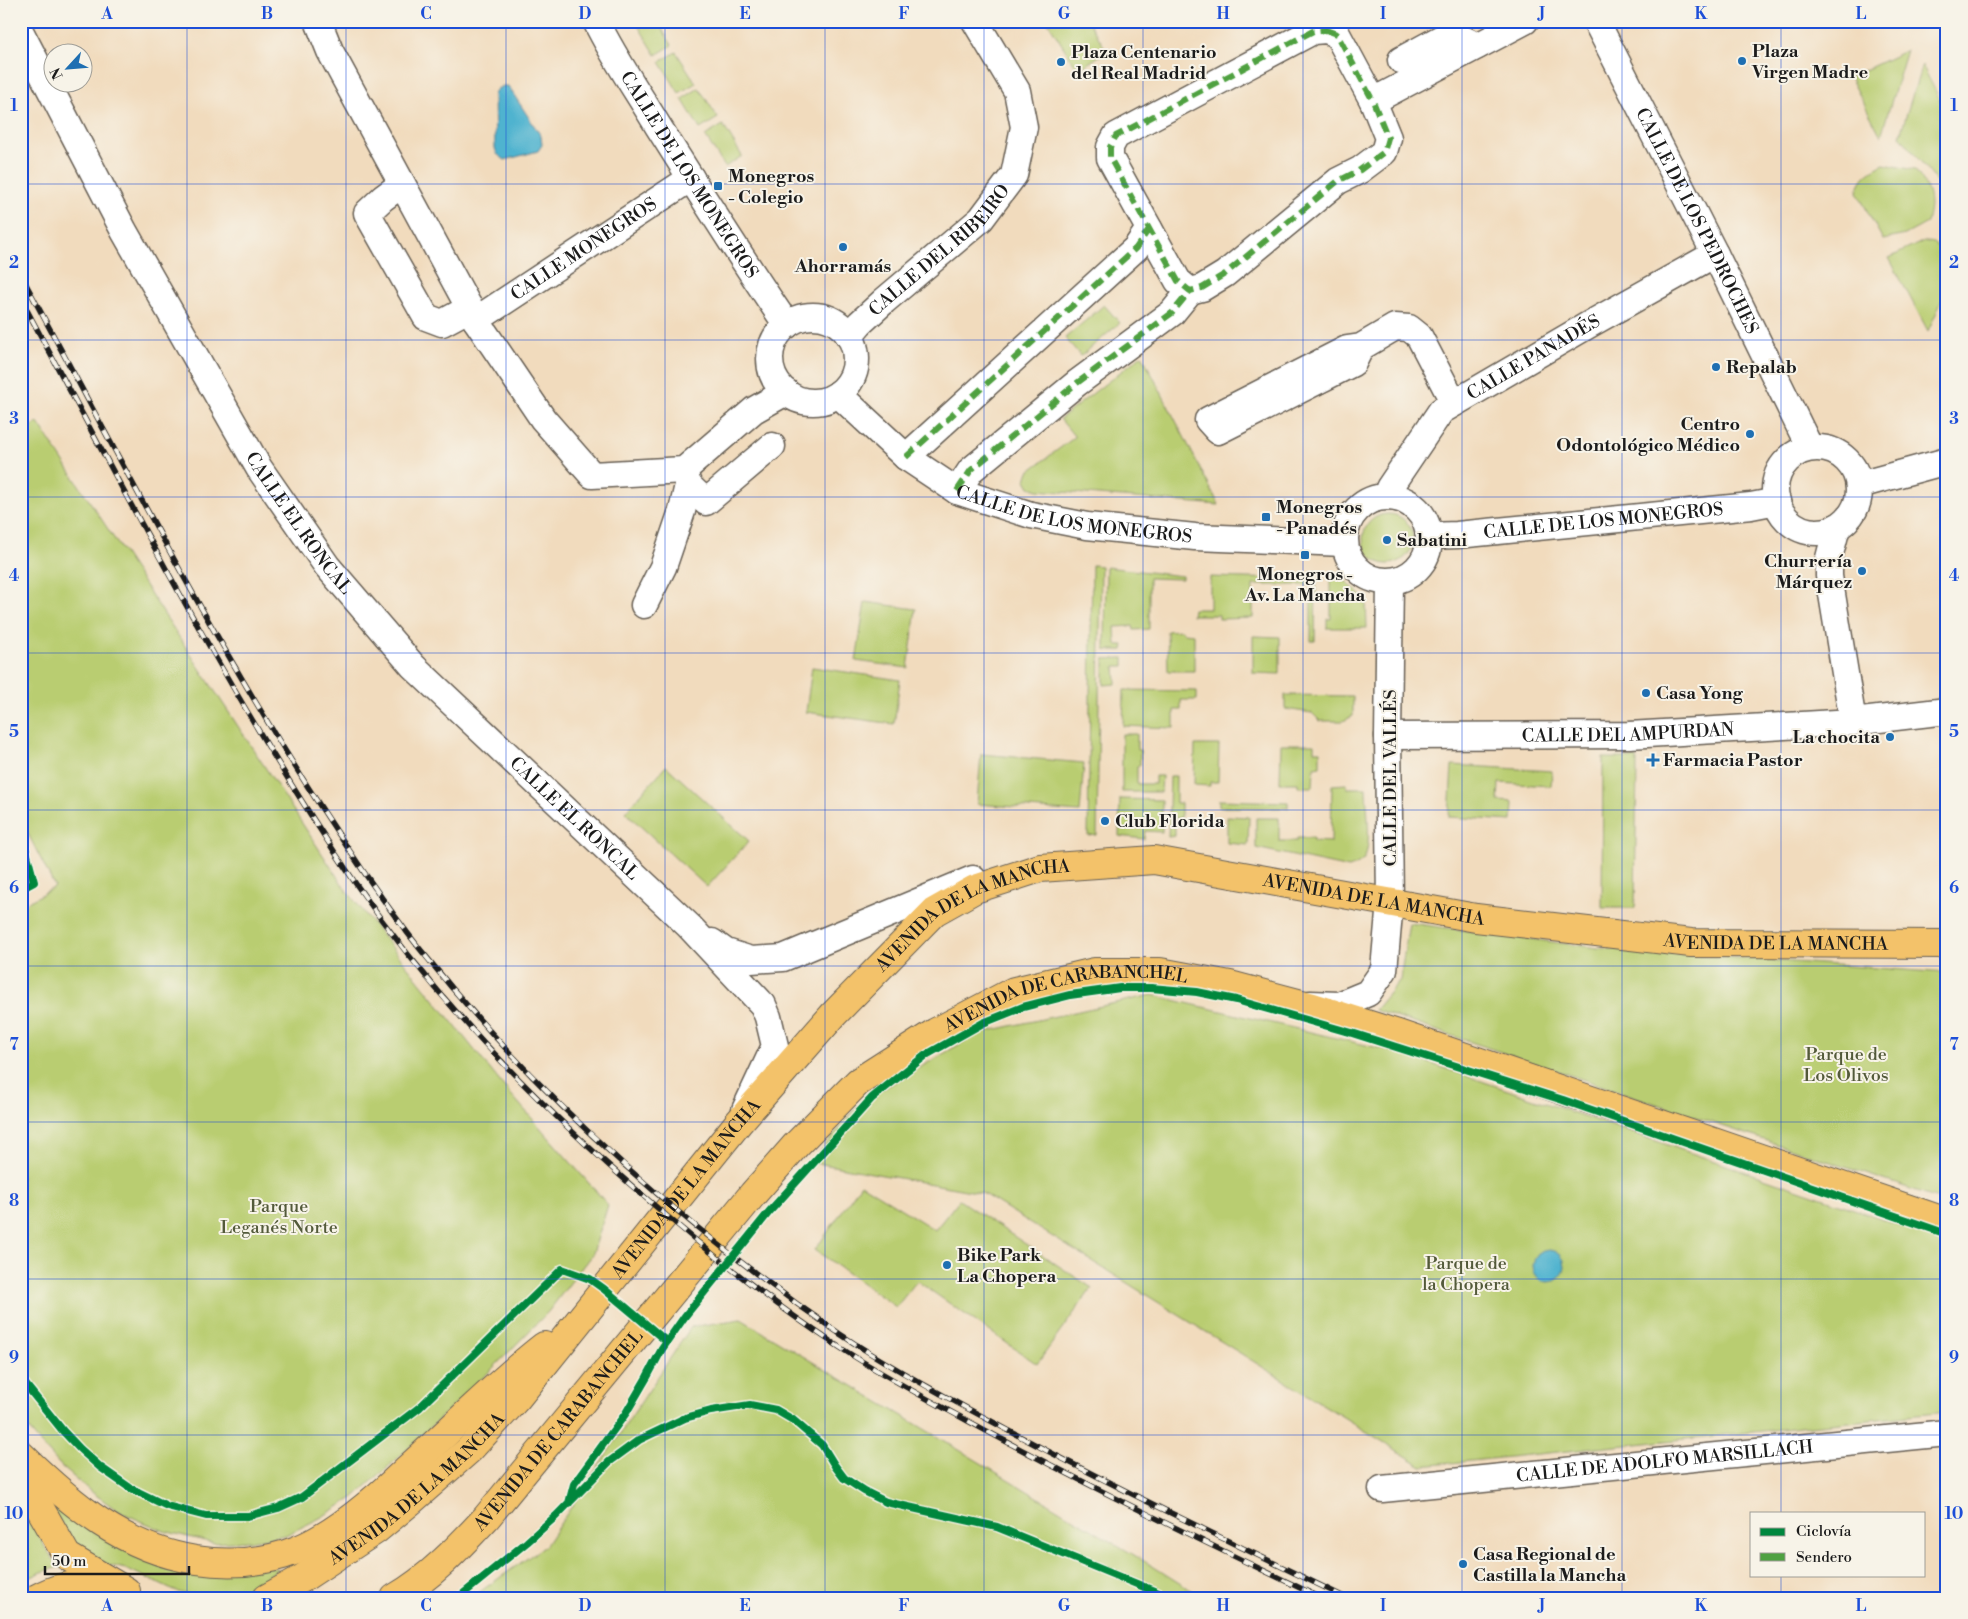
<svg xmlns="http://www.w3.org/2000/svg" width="1968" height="1619" viewBox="0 0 1968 1619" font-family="'Libre Bodoni',serif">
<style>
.green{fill:#b9cd71;stroke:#6a7446}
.water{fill:#50b3cf;stroke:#366876}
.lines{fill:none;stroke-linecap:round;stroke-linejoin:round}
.minor-casing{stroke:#675f54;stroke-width:29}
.major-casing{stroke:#675f54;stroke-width:30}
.minor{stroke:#fff;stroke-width:26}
.major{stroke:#f3c26a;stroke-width:28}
.rail-casing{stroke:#1c1c1c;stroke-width:5.5}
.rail{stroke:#f7f3e8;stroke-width:4;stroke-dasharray:11;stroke-linecap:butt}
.quiet{stroke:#4fa141;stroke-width:6;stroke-dasharray:12 6;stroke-linecap:butt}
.cycleway-casing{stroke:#f7f3e8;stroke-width:11}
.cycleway{stroke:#00873e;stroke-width:8}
.grid{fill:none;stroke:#1d4ed8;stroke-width:1;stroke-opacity:0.55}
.poi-dot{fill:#1f6fb2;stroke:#f7f3e8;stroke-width:2}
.labels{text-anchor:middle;stroke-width:4;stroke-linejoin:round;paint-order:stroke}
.poi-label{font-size:18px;font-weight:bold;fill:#1c1c1c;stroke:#f7f3e8;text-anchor:start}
.street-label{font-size:18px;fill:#1c1c1c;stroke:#f7f3e8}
.park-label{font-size:18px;fill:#535a3a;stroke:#f7f3e8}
.neatline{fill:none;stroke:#1d4ed8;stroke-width:2}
.grid-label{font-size:16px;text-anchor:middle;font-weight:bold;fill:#1d4ed8}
</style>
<rect width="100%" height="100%" fill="#f7f3e8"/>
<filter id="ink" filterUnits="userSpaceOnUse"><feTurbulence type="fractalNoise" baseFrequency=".02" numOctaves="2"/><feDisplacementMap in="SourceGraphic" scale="10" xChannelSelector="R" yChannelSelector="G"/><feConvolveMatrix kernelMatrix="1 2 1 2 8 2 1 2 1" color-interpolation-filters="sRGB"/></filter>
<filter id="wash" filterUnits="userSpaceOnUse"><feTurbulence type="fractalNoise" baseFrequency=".0096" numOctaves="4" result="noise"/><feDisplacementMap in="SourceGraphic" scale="20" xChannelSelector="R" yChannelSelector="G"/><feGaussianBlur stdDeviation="1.12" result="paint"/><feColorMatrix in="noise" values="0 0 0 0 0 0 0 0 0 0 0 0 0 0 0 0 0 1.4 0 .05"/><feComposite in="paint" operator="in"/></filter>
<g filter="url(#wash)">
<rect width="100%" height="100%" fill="#f1dbbd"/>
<!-- green -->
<path class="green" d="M640,21H657L672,45L656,55L637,24Z
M1047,21H1088L1107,51L1078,70Z
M1907,50L1881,136L1850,77Z
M676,52L696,83L679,93L660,62Z
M1922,65L1947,113V192L1941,190C1930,170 1913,154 1900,135Z
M699,88L718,118L700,129L682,99Z
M723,125L742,156L725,167L705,136Z
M1884,164L1915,170C1930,190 1933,199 1927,223L1905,235L1883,240L1857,192C1861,176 1870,171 1884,164Z
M1924,241L1933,243L1947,255V290L1928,331L1889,258Z
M1104,305L1120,323L1081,356L1065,338Z
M1142,355L1219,505L1038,490L1030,487L1026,480L1029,471L1075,437L1060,419Z
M38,423L346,890L501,1083L608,1205L593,1253L548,1312L488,1373L398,1458L353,1498L320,1518L286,1535L249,1541L213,1543L164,1531L118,1511L89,1490L62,1467L34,1436L21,1419V906L55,887L21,820V431Z
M1363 539a25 25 0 1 1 50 0a25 25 0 1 1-50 0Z
M1092,565L1101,566L1097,835L1088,836Z
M1106,567L1182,576V579L1149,578V629L1134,630L1133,626L1115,627L1116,645H1124L1123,650H1105Z
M1340,576L1365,599L1366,602L1367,628H1327V619H1331V577Z
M1210,577L1316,580L1315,641H1311V585H1253V618L1219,619V615H1192L1193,609H1210Z
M865,602L916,609L908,668L856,661Z
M1182,630L1183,633L1194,634V671H1168L1167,631Z
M1253,636L1280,637V674L1253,673Z
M1124,658V666H1115L1116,684L1104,685V659Z
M812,667L900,680L894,724L806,712Z
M1124,690L1197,691V700H1181V710H1174V728L1123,726Z
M1285,695L1353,696V716L1343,721H1320L1312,713L1285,709Z
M1122,734H1137V750H1140V765L1137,766V784H1155V776H1162L1161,792H1122Z
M1281,744H1314V751H1320V766L1314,767L1313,787H1298V783H1280Z
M1195,745H1219L1218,782H1210V786L1194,785Z
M981,754L1084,763L1080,812L977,804Z
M1603,758H1637L1635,908H1602Z
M1452,765L1552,771L1551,786L1499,783L1498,801L1513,802L1512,821L1449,817Z
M666,766L749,841L707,887L625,812Z
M1170,776H1176V803H1181V818H1175V836L1168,837Z
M1347,784V788H1366C1366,804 1373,847 1363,860C1360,864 1354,866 1349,868L1256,848V818H1279V841H1297V838H1313V841L1331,842L1332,785Z
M1120,799L1162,800V832L1145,831L1144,839L1119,836Z
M1219,800L1288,802V808L1219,807Z
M1227,816L1249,817L1248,845L1227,843Z
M1409,923L1598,948L1947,973V1201L1375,1010L1400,980Z
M1152,995L1400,1053L1947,1241V1412L1422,1466L982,1193L811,1162L864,1100L979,1033Z
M861,1184L935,1230L959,1200L1092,1288L1037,1364L917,1281L896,1307L815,1250Z
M741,1319L1154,1567L1203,1598H471L546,1545L691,1327Z
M52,1499L76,1517L279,1569L255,1584L224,1596L207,1598L189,1595L172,1590L130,1570L108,1565L77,1547L52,1509Z
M21,1502L46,1549L59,1567L42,1572L21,1582Z"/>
<!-- water -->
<path class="water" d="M503,86H508L510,89L541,136L542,145L538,151L505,160L497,154L495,148L494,93L497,89Z
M1533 1266a16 16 0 1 1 32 0a16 16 0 1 1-32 0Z"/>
</g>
<g filter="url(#ink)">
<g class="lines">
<!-- minor casing -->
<g class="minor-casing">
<g id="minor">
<path d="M318,21L330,51L476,320L543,419L592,475L684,470L754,410L786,392"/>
<path id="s1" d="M596,21C614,58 637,91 658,126C700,193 742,260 787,325"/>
<path id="s2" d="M1596,21L1715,254L1810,448"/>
<path d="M1326,30L1337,34L1373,101L1388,138L1384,152L1360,170L1338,181L1225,274L1202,288L1190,291L1178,281L1110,158V147L1116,136L1313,31Z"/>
<path id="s3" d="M21,33L124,231L259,468L327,566L413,666L689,926L763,1005L768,1017L775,1046L745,1110"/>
<path d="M1401,60L1451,33L1477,46"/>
<path d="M1373,101L1525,21"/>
<path d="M402,184L383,198L367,213L426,317L442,323L470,308"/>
<circle cx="813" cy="359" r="43"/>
<path id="s4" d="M476,320L691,178"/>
<path id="s5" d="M849,336L860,323L884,301L981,219L1014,175L1024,127L1017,91L975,21"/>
<path d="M1361,347L1353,363L1218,431L1208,420L1347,349L1361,347L1395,327L1409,328L1419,336L1454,403"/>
<path id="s6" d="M838,394L906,457L957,491L1031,515L1087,526L1195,537L1344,543"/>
<circle cx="1817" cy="490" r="42"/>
<path d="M906,457L1136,248L1149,229"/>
<path d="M688,485L706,502L772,446"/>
<path d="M1859,485L1947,461"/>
<path d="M957,491L971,470L1077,383L1172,313L1190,291"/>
<circle cx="1387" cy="539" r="42"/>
<path id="s7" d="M1389,497V488L1441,411L1590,324L1715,254"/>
<path d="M1837,527L1829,558V576L1853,722"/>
<path id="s8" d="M1429,536L1457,535L1751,506L1777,501"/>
<path d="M644,605L663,567L682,511L688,485L684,470"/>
<path id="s9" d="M1388,736L1629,735L1853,722L1947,711"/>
<path d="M712,942L726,952L751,960L783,958L973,879"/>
<path d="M1310,1004L1339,1005L1368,993L1384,970L1390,902L1388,736L1390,582"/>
<path id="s10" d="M1382,1489L1947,1433"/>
</g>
</g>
<!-- major casing -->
<g class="major-casing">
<g id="major">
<path d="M21,1455C72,1505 124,1549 196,1560C231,1565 264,1563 297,1550C335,1535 377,1498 406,1470C452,1429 495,1384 544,1346"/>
<path d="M21,1475L67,1556L126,1591"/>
<path d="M37,1598C61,1585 88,1580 115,1587"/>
<path id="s11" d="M267,1598L303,1578L376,1530L411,1501L469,1450L517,1398L739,1122L834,1014L934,912L975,889L1040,868L1154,860L1476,918L1691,943L1947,944"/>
<path id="s12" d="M395,1598C430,1578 459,1547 486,1518L753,1194L796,1145L858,1082L936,1032L1014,991L1094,972H1160L1230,985L1313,1007L1395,1033L1947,1222"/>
</g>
</g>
<!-- minor -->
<use href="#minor" class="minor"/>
<!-- major -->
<use href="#major" class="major"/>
<!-- rail casing -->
<g class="rail-casing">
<path id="rail" d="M21,275C116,451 207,630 315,798C349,850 382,901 420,949C538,1097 684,1227 840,1334C888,1366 940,1394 991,1421C1107,1484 1227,1540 1346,1598
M21,299C127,497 230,698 356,884C444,1012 556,1123 674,1222C725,1265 777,1306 833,1343C880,1374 931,1401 981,1428C1092,1488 1206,1543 1321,1598"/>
</g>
<!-- rail -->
<use href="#rail" class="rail"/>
<!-- quiet -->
<path class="quiet" d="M1326,30L1337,34L1373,101L1388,138L1384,152L1360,170L1338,181L1225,274L1202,288L1190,291L1178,281L1110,158V147L1116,136L1313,31Z
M906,457L1136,248L1149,229
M957,491L971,470L1077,383L1172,313L1190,291"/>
<!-- cycleway casing -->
<g class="cycleway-casing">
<path id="cycleway" d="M21,832L34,882L21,889
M21,1379L63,1431L80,1449L100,1467L130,1488L167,1506L206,1516H248L278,1508L302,1497L420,1407L562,1269L590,1279L604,1289L666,1341
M569,1503L574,1484L626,1413L647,1377L662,1349L685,1316L769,1212L872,1098L926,1055L983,1023L1023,1007L1070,995L1120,988H1151L1197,992L1236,1000L1352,1033L1563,1100L1947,1234
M458,1598L527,1542L556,1516L609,1462L639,1440L685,1418L711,1411L750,1405L776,1410L793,1420L822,1445L835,1466L844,1478L864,1491L886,1502L997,1527L1171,1598"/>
</g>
<!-- cycleway -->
<use href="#cycleway" class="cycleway"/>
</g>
</g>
<!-- grid -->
<path class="grid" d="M187,21V1598M346,21V1598M506,21V1598M665,21V1598M825,21V1598M984,21V1598M1143,21V1598M1303,21V1598M1462,21V1598M1622,21V1598M1781,21V1513M21,184H1947M21,340H1947M21,497H1947M21,653H1947M21,810H1947M21,966H1947M21,1122H1947M21,1279H1947M21,1435H1947M1781,1575V1598"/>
<!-- markers -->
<g class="poi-dot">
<circle cx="1742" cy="61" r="5"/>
<circle cx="1061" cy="62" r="5"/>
<rect x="713" y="181" width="10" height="10" rx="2.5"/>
<circle cx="843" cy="247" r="5"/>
<circle cx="1716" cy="367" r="5"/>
<circle cx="1750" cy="434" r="5"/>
<rect x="1261" y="512" width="10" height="10" rx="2.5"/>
<circle cx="1387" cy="540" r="5"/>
<rect x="1300" y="550" width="10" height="10" rx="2.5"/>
<circle cx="1862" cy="571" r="5"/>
<circle cx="1646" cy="693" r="5"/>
<circle cx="1890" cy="737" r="5"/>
<path d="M1650.5 752.5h5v5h5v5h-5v5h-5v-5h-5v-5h5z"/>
<circle cx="1105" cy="821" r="5"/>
<circle cx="947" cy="1265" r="5"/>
<circle cx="1463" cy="1564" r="5"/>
</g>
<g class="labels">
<!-- poi labels -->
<g class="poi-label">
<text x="1752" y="57">Plaza<tspan x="1752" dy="21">Virgen Madre</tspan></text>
<text x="1071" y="58">Plaza Centenario<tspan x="1071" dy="21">del Real Madrid</tspan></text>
<text x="728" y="182">Monegros<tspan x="728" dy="21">- Colegio</tspan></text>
<text x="843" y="272" text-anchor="middle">Ahorramás</text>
<text x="1726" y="373">Repalab</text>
<text x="1740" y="430" text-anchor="end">Centro<tspan x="1740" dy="21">Odontológico Médico</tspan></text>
<text x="1276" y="513">Monegros<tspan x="1276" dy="21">- Panadés</tspan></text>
<text x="1397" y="546">Sabatini</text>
<text x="1852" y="567" text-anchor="end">Churrería<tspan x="1852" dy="21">Márquez</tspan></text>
<text x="1305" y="580" text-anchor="middle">Monegros -<tspan x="1305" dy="21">Av. La Mancha</tspan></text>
<text x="1656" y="699">Casa Yong</text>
<text x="1880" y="743" text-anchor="end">La chocita</text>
<text x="1663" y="766">Farmacia Pastor</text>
<text x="1115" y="827">Club Florida</text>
<text x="957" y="1261">Bike Park<tspan x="957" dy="21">La Chopera</tspan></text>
<text x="1473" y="1560">Casa Regional de<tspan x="1473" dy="21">Castilla la Mancha</tspan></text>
</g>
<!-- street labels -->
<g class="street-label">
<text dy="6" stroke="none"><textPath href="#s1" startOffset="180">CALLE DE LOS MONEGROS</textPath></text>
<text dy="6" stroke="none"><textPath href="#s2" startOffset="224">CALLE DE LOS PEDROCHES</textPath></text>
<text dy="6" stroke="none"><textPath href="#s4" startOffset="129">CALLE MONEGROS</textPath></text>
<text dy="6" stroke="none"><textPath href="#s5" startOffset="125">CALLE DEL RIBEIRO</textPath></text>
<text dy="6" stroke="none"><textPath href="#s7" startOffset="209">CALLE PANADÉS</textPath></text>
<text dy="6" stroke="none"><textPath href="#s6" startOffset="274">CALLE DE LOS MONEGROS</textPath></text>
<text dy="6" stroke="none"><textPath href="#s8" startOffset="175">CALLE DE LOS MONEGROS</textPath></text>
<text dy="6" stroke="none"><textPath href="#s3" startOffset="564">CALLE EL RONCAL</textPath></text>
<text dy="6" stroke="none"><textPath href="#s9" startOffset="240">CALLE DEL AMPURDAN</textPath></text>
<text transform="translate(1390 778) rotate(-90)" y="6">CALLE DEL VALLÉS</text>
<text dy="6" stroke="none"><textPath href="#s3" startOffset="969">CALLE EL RONCAL</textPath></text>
<text dy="6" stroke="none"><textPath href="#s11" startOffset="1416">AVENIDA DE LA MANCHA</textPath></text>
<text dy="6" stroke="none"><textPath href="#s11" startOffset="996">AVENIDA DE LA MANCHA</textPath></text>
<text dy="6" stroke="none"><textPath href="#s11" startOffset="1821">AVENIDA DE LA MANCHA</textPath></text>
<text dy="6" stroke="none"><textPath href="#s12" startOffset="925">AVENIDA DE CARABANCHEL</textPath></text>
<text dy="6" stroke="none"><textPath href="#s11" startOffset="591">AVENIDA DE LA MANCHA</textPath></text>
<text dy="6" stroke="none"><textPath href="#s12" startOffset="235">AVENIDA DE CARABANCHEL</textPath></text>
<text dy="6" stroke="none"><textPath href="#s10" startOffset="284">CALLE DE ADOLFO MARSILLACH</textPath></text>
<text dy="6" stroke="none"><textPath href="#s11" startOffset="186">AVENIDA DE LA MANCHA</textPath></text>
</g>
<!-- park labels -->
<g class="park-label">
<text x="1846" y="1060">Parque de<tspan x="1846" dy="21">Los Olivos</tspan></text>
<text x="279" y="1212">Parque<tspan x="279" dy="21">Leganés Norte</tspan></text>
<text x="1466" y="1269">Parque de<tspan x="1466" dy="21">la Chopera</tspan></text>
</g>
</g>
<!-- margin -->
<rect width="1968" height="1619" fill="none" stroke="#f7f3e8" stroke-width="55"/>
<!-- legend -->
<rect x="1750" y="1512" width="175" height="65" fill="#f7f3e8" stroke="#9f9d96"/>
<rect x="1760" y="1528" width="25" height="8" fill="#00873e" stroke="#9f9d96"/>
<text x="1796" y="1536" font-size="15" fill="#1c1c1c">Ciclovía</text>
<rect x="1760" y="1553" width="25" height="8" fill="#4fa141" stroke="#9f9d96"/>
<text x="1796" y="1562" font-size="15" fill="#1c1c1c">Sendero</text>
<!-- north arrow -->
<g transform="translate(68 68) rotate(244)"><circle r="24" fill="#f7f3e8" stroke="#9f9d96"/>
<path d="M0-4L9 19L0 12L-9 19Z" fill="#1f6fb2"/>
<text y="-8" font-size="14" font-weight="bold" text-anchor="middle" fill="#1c1c1c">N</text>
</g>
<!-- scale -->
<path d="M45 1566v8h144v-8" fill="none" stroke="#1c1c1c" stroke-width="2.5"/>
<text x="52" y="1566" font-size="15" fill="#1c1c1c" stroke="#f7f3e8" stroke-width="4" paint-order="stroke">50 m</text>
<rect x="28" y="28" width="1912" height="1564" class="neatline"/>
<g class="grid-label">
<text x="107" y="19">A</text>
<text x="267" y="19">B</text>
<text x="426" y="19">C</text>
<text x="585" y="19">D</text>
<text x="745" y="19">E</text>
<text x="904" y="19">F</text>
<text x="1064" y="19">G</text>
<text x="1223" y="19">H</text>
<text x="1383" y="19">I</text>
<text x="1542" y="19">J</text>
<text x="1701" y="19">K</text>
<text x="1861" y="19">L</text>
<text x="14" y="111">1</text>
<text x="1954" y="111">1</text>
<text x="14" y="268">2</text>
<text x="1954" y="268">2</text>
<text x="14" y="424">3</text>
<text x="1954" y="424">3</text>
<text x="14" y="581">4</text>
<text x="1954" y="581">4</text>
<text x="14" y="737">5</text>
<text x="1954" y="737">5</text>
<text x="14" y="893">6</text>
<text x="1954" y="893">6</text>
<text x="14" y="1050">7</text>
<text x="1954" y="1050">7</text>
<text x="14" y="1206">8</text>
<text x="1954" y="1206">8</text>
<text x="14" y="1363">9</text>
<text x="1954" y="1363">9</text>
<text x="14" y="1519">10</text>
<text x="1954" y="1519">10</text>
<text x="107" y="1611">A</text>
<text x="267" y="1611">B</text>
<text x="426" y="1611">C</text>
<text x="585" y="1611">D</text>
<text x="745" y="1611">E</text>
<text x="904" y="1611">F</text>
<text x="1064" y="1611">G</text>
<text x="1223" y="1611">H</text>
<text x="1383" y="1611">I</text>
<text x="1542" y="1611">J</text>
<text x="1701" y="1611">K</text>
<text x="1861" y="1611">L</text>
</g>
</svg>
